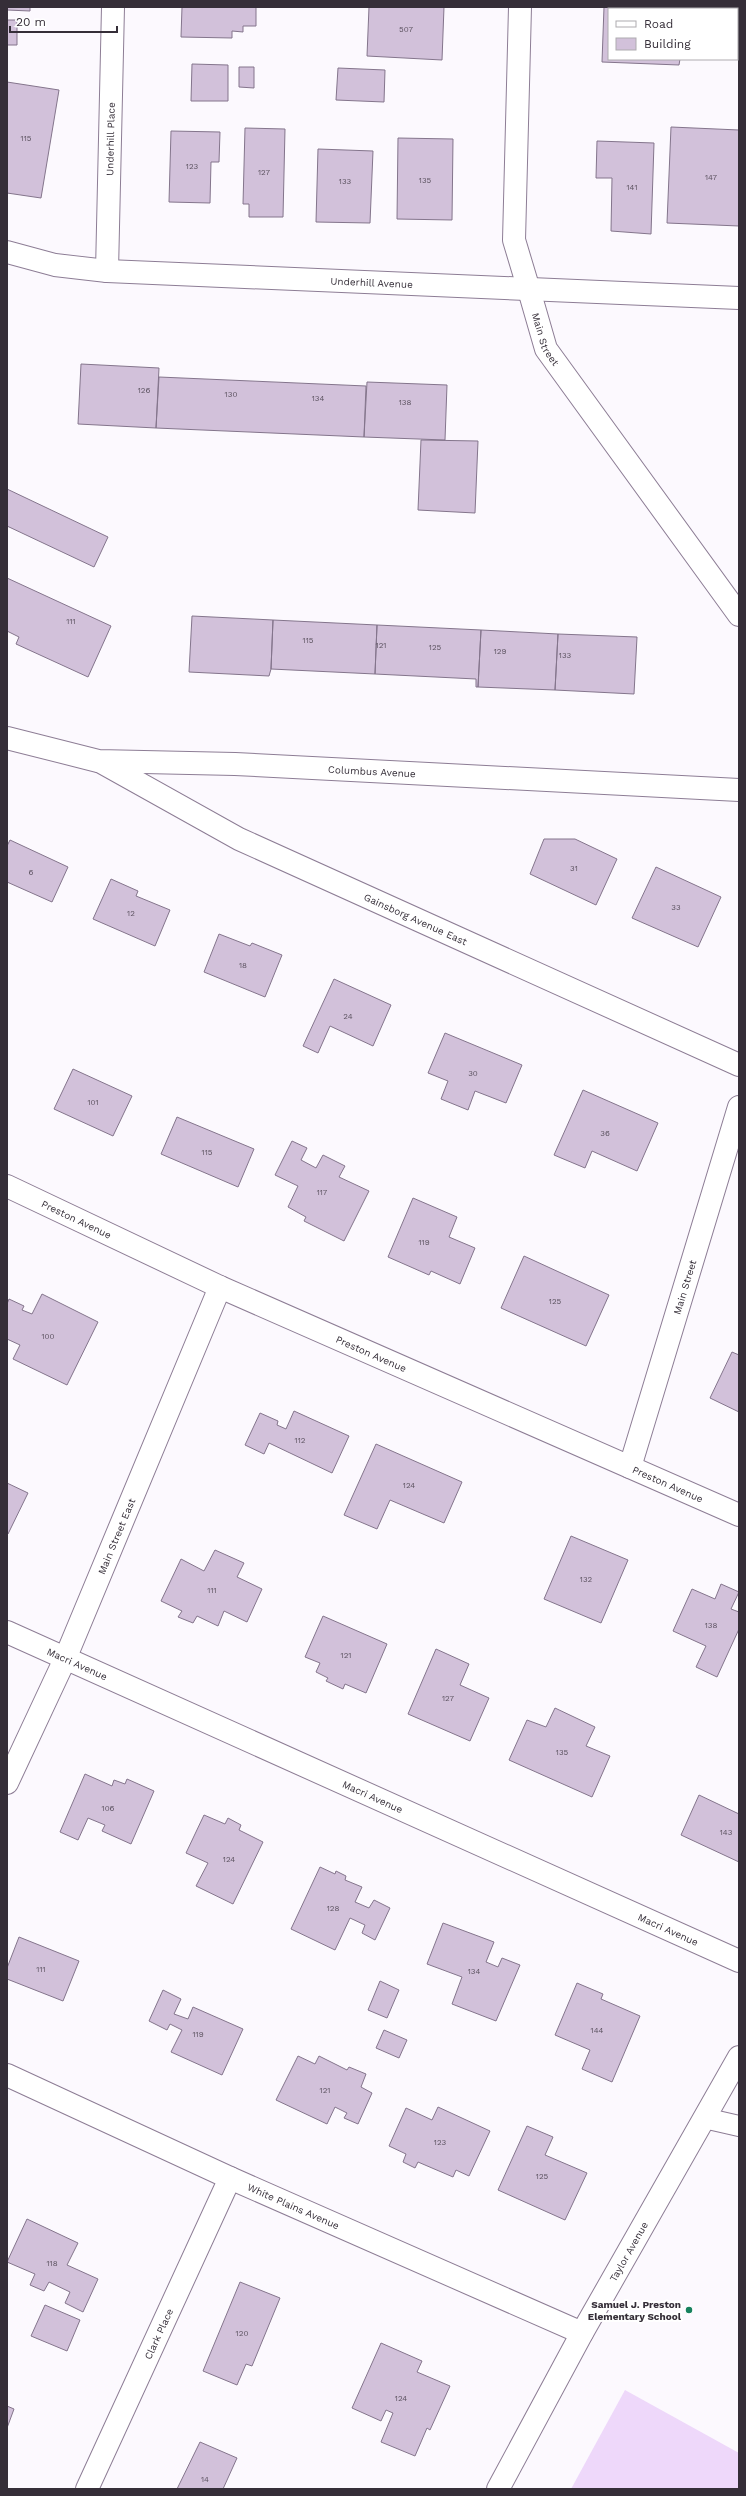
<svg xmlns="http://www.w3.org/2000/svg" width="746" height="2496" viewBox="0 0 746 2496" font-family="'Work Sans',sans-serif">
<style>
.pitch{fill:#eed8fa}
.building{fill:#d2c1da;stroke:#84758c}
.lines{fill:none;stroke-linecap:round;stroke-linejoin:round}
.service-casing{stroke:#8d7d95;stroke-width:22}
.minor-casing{stroke:#8d7d95;stroke-width:24}
.tertiary-casing{stroke:#8d7d95;stroke-width:24}
.service{stroke:#fff;stroke-width:20}
.minor{stroke:#fff;stroke-width:22}
.tertiary{stroke:#fff;stroke-width:22}
.poi-dot{fill:#16815d;stroke:#fff;stroke-width:1.5}
.labels{text-anchor:middle;stroke-width:4;stroke-linejoin:round;paint-order:stroke}
.number-label{font-size:8px;fill:#5c5360}
.street-label{font-size:10px;fill:#352e38;stroke:#fff}
.poi-label{font-size:10px;font-weight:bold;fill:#352e38;stroke:#fff;text-anchor:end}
</style>
<rect width="100%" height="100%" fill="#fcf9fe"/>
<!-- pitch -->
<path class="pitch" d="M625,2390L739,2453V2489H571Z"/>
<!-- building -->
<path class="building" d="M7,7H30V11L7,10Z
M182,7H256V26H243V32L232,31V38L181,37Z
M369,7H444L442,60L367,56Z
M604,7H682V9H609V59H680L679,65L602,62Z
M7,20H17V45H7Z
M192,64L228,65V101H191Z
M239,67H254V88L239,87Z
M338,68L385,70L384,102L336,100Z
M7,82L59,90L41,198L7,193Z
M671,127L739,130V226L667,223Z
M245,128L285,129L283,217H249V204H243Z
M171,131L220,132L219,162H211L210,203L169,202Z
M398,138L453,139L452,220L397,219Z
M597,141L654,143L651,234L611,231L612,178H596Z
M318,149L373,151L370,223L316,222Z
M81,364L159,368L156,428L78,424Z
M159,377L366,386L364,437L156,428Z
M367,382L447,385L445,440L364,437Z
M421,440L478,441L475,513L418,510Z
M7,489L108,537L94,567L7,526Z
M7,578L111,626L88,677L16,644L19,637L7,631Z
M192,616L273,620L271,669L269,676L189,672Z
M273,620L377,625L375,674L271,669Z
M377,625L481,630L478,687H476V679L375,674Z
M481,630L558,634L555,690L478,687Z
M558,634L637,637L634,694L555,690Z
M544,839H575L617,859L596,905L530,874Z
M10,840L68,867L52,902L7,882V846Z
M656,867L721,897L698,947L632,918Z
M111,879L138,891L136,896L170,910L155,946L93,919Z
M219,934L250,946L252,943L282,955L265,997L204,972Z
M334,979L391,1005L373,1046L330,1026L318,1053L303,1046Z
M445,1033L522,1065L506,1103L475,1091L468,1110L441,1099L448,1081L428,1073Z
M73,1069L132,1096L113,1136L54,1109Z
M583,1090L658,1123L637,1171L592,1151L585,1168L554,1155Z
M177,1117L254,1149L238,1187L161,1154Z
M292,1141L307,1148L301,1160L316,1168L323,1155L345,1166L339,1177L369,1191L344,1241L304,1221L306,1217L288,1207L298,1186L275,1175Z
M413,1198L457,1217L449,1237L475,1248L460,1284L431,1271L429,1275L388,1257Z
M524,1256L609,1295L586,1346L501,1308Z
M42,1294L98,1322L67,1385L13,1359L20,1345L7,1339V1304L9,1299L24,1306L22,1310L32,1314Z
M732,1352L739,1355V1412L710,1398Z
M294,1411L349,1436L332,1473L269,1443L264,1454L245,1445L260,1413L278,1421L277,1425L286,1429Z
M376,1444L462,1482L444,1523L390,1500L377,1529L344,1515Z
M7,1483L28,1493L8,1534H7Z
M571,1536L628,1560L601,1623L544,1599Z
M215,1550L244,1563L237,1577L262,1589L247,1622L224,1611L218,1626L197,1616L193,1623L178,1617L182,1611L161,1601L181,1559L204,1571Z
M721,1584L739,1592L731,1609L739,1612V1629L717,1677L696,1667L706,1646L673,1631L692,1589L715,1599Z
M323,1616L387,1644L366,1693L345,1684L343,1689L326,1681L328,1678L316,1672L320,1663L305,1657Z
M436,1649L469,1664L460,1685L489,1698L470,1741L408,1714Z
M555,1708L595,1727L586,1746L610,1756L592,1797L509,1760L527,1720L546,1727Z
M85,1774L112,1786L114,1780L125,1784L127,1779L154,1791L131,1844L102,1831L105,1825L88,1818L78,1840L60,1832Z
M699,1795L739,1814V1862L681,1835Z
M204,1815L225,1824L228,1818L241,1825L239,1830L263,1842L233,1904L196,1886L208,1863L186,1853Z
M320,1867L335,1874L336,1871L346,1876L345,1880L362,1887L355,1902L369,1908L374,1900L390,1908L375,1940L362,1933L365,1925L350,1918L335,1950L291,1929Z
M443,1923L494,1942L486,1962L498,1967L502,1958L520,1965L496,2021L452,2004L462,1977L427,1964Z
M19,1937L79,1961L63,2001L7,1979V1968Z
M380,1981L399,1990L387,2018L368,2010Z
M577,1983L603,1994L601,1999L640,2016L612,2082L582,2069L590,2050L555,2035Z
M163,1990L181,1999L174,2014L188,2019L193,2007L243,2029L222,2075L171,2052L182,2030L170,2024L167,2030L149,2021Z
M384,2030L407,2040L399,2058L376,2048Z
M298,2056L315,2064L319,2056L347,2070L349,2067L366,2074L361,2087L372,2093L358,2124L344,2118L347,2113L335,2107L327,2124L276,2100Z
M438,2107L490,2131L469,2176L456,2170L453,2177L418,2162L415,2168L403,2162L406,2154L389,2146L406,2108L432,2120Z
M527,2126L553,2137L545,2155L587,2173L565,2220L498,2190Z
M27,2219L78,2243L67,2265L98,2279L83,2312L65,2303L70,2292L49,2282L44,2291L30,2285L35,2274L7,2262Z
M240,2282L280,2298L252,2366L246,2364L237,2385L203,2371Z
M45,2305L80,2320L67,2351L31,2336Z
M381,2343L422,2361L417,2372L450,2386L430,2430L427,2428L415,2456L381,2442L393,2413L386,2410L381,2421L352,2408Z
M7,2406L14,2409L7,2428Z
M200,2442L237,2458L223,2489H177Z"/>
<g class="lines">
<!-- service casing -->
<g class="service-casing">
<path id="service" d="M704,2118L739,2126"/>
</g>
<!-- minor casing -->
<g class="minor-casing">
<g id="minor">
<path id="s1" d="M107,271L113,7"/>
<path id="s2" d="M529,290L546,349L739,615"/>
<path id="s3" d="M7,738L98,761L235,764L739,790"/>
<path id="s4" d="M101,762L239,839L739,1065"/>
<path id="s5" d="M7,1186L220,1287L739,1515"/>
<path id="s6" d="M630,1467L739,1107"/>
<path id="s7" d="M7,1632L739,1961"/>
<path id="s8" d="M7,1783L65,1659L220,1287"/>
<path id="s9" d="M7,2075L230,2178L582,2333"/>
<path id="s10" d="M87,2489L230,2178"/>
<path id="s11" d="M498,2489L582,2333L739,2057"/>
</g>
</g>
<!-- tertiary casing -->
<g class="tertiary-casing">
<g id="tertiary">
<path d="M520,7L514,240L529,290"/>
<path id="s12" d="M7,252L55,265L107,271L739,298"/>
</g>
</g>
<!-- service -->
<use href="#service" class="service"/>
<!-- minor -->
<use href="#minor" class="minor"/>
<!-- tertiary -->
<use href="#tertiary" class="tertiary"/>
</g>
<!-- markers -->
<circle class="poi-dot" cx="689" cy="2310" r="4"/>
<g class="labels">
<!-- number labels -->
<g class="number-label">
<text x="406" y="32">507</text>
<text x="26" y="141">115</text>
<text x="192" y="169">123</text>
<text x="264" y="175">127</text>
<text x="711" y="180">147</text>
<text x="425" y="183">135</text>
<text x="345" y="184">133</text>
<text x="632" y="190">141</text>
<text x="144" y="393">126</text>
<text x="231" y="397">130</text>
<text x="318" y="401">134</text>
<text x="405" y="405">138</text>
<text x="71" y="624">111</text>
<text x="308" y="643">115</text>
<text x="381" y="648">121</text>
<text x="435" y="650">125</text>
<text x="500" y="654">129</text>
<text x="565" y="658">133</text>
<text x="574" y="871">31</text>
<text x="31" y="875">6</text>
<text x="676" y="910">33</text>
<text x="131" y="916">12</text>
<text x="243" y="968">18</text>
<text x="348" y="1019">24</text>
<text x="473" y="1076">30</text>
<text x="93" y="1105">101</text>
<text x="605" y="1136">36</text>
<text x="207" y="1155">115</text>
<text x="322" y="1195">117</text>
<text x="424" y="1245">119</text>
<text x="555" y="1304">125</text>
<text x="48" y="1339">100</text>
<text x="300" y="1443">112</text>
<text x="409" y="1488">124</text>
<text x="586" y="1582">132</text>
<text x="212" y="1593">111</text>
<text x="711" y="1628">138</text>
<text x="346" y="1658">121</text>
<text x="448" y="1701">127</text>
<text x="562" y="1755">135</text>
<text x="108" y="1811">106</text>
<text x="726" y="1835">143</text>
<text x="229" y="1862">124</text>
<text x="333" y="1911">128</text>
<text x="41" y="1972">111</text>
<text x="474" y="1974">134</text>
<text x="597" y="2033">144</text>
<text x="198" y="2037">119</text>
<text x="325" y="2093">121</text>
<text x="440" y="2145">123</text>
<text x="542" y="2179">125</text>
<text x="52" y="2266">118</text>
<text x="242" y="2336">120</text>
<text x="401" y="2401">124</text>
<text x="205" y="2482">14</text>
</g>
<!-- street labels -->
<g class="street-label">
<text dy="4" stroke="none"><textPath href="#s1" startOffset="132">Underhill Place</textPath></text>
<text dy="4" stroke="none"><textPath href="#s12" startOffset="367">Underhill Avenue</textPath></text>
<text dy="4" stroke="none"><textPath href="#s2" startOffset="52">Main Street</textPath></text>
<text dy="4" stroke="none"><textPath href="#s3" startOffset="368">Columbus Avenue</textPath></text>
<text dy="4" stroke="none"><textPath href="#s4" startOffset="352">Gainsborg Avenue East</textPath></text>
<text dy="4" stroke="none"><textPath href="#s5" startOffset="77">Preston Avenue</textPath></text>
<text dy="4" stroke="none"><textPath href="#s6" startOffset="188">Main Street</textPath></text>
<text dy="4" stroke="none"><textPath href="#s5" startOffset="401">Preston Avenue</textPath></text>
<text dy="4" stroke="none"><textPath href="#s5" startOffset="725">Preston Avenue</textPath></text>
<text dy="4" stroke="none"><textPath href="#s8" startOffset="270">Main Street East</textPath></text>
<text dy="4" stroke="none"><textPath href="#s7" startOffset="77">Macri Avenue</textPath></text>
<text dy="4" stroke="none"><textPath href="#s7" startOffset="401">Macri Avenue</textPath></text>
<text dy="4" stroke="none"><textPath href="#s7" startOffset="725">Macri Avenue</textPath></text>
<text dy="4" stroke="none"><textPath href="#s9" startOffset="315">White Plains Avenue</textPath></text>
<text dy="4" stroke="none"><textPath href="#s11" startOffset="271">Taylor Avenue</textPath></text>
<text dy="4" stroke="none"><textPath href="#s10" startOffset="171">Clark Place</textPath></text>
</g>
<!-- poi labels -->
<g class="poi-label">
<text x="681" y="2308">Samuel J. Preston<tspan x="681" dy="12">Elementary School</tspan></text>
</g>
</g>
<!-- border -->
<rect width="746" height="2496" fill="none" stroke="#352e38" stroke-width="16"/>
<!-- legend -->
<rect x="608" y="8" width="130" height="52" fill="#ffffff" stroke="#aeabaf"/>
<rect x="616" y="21" width="20" height="6" fill="#ffffff" stroke="#aeabaf"/>
<text x="644" y="28" font-size="12" fill="#352e38">Road</text>
<rect x="616" y="38" width="20" height="12" fill="#d2c1da" stroke="#aeabaf"/>
<text x="644" y="48" font-size="12" fill="#352e38">Building</text>
<!-- scale -->
<path d="M10 26v6h107v-6" fill="none" stroke="#352e38" stroke-width="2"/>
<text x="16" y="26" font-size="12" fill="#352e38" stroke="#ffffff" stroke-width="3" paint-order="stroke">20 m</text>
</svg>
